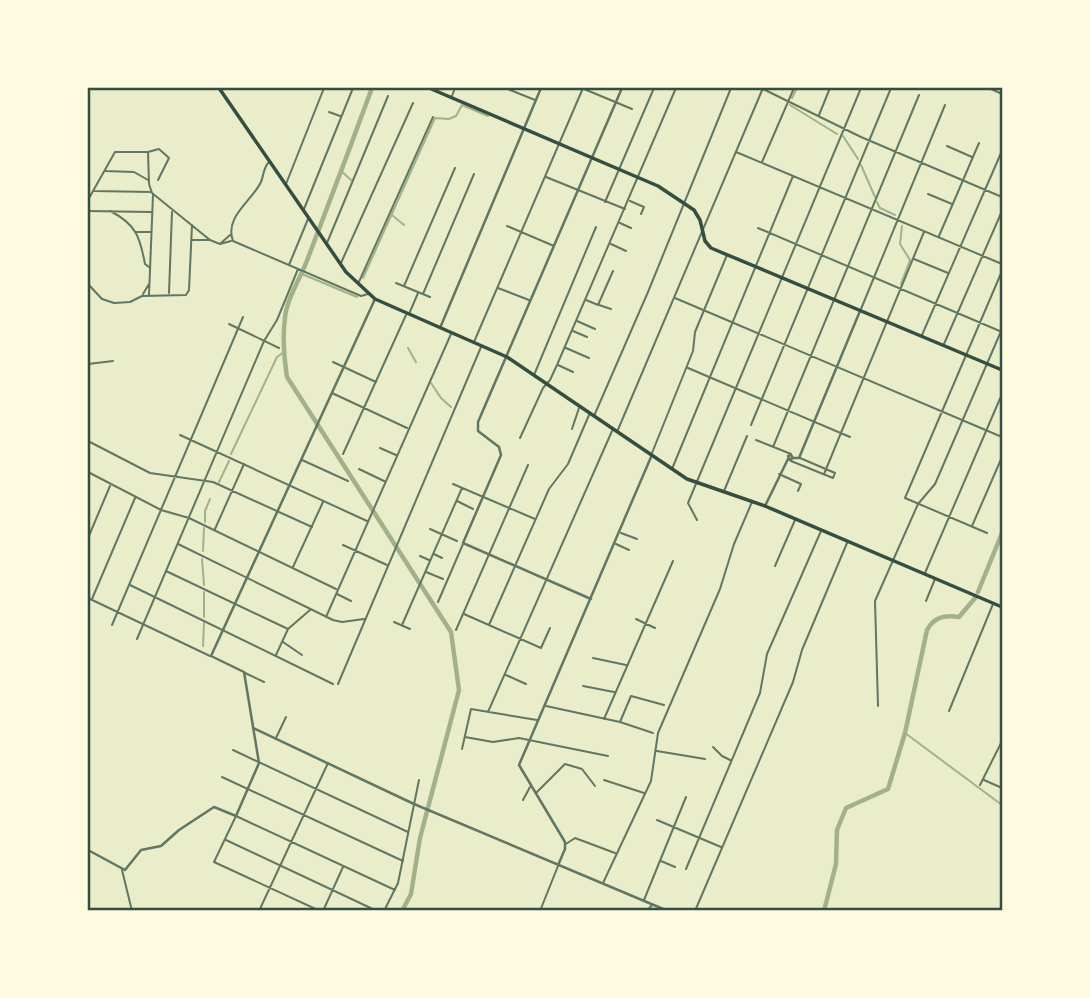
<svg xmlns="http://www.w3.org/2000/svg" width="1090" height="998" viewBox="0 0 1090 998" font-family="'Source Sans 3',sans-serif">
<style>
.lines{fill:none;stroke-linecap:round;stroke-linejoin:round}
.stream{stroke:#a3b18a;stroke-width:2}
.river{stroke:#a3b18a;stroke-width:4.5}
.minor{stroke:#617663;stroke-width:2}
.tertiary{stroke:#617663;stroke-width:2.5}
.primary{stroke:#344e41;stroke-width:3.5}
.neatline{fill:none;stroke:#344e41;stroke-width:2.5}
</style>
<rect width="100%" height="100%" fill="#e9edc9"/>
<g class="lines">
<!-- stream -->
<path class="stream" d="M792,98L797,88
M790,105L837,134
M843,136L858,159
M861,165L875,197
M340,170L351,180
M877,202L880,208L895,215
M392,215L404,225
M302,274L357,297
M363,278L435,118L449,119L456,116L462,105L488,116
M901,284L910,260L900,244L902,226
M408,348L416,362
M431,383L441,398L451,407
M231,454L277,357L284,352
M219,482L229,461
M205,522V511L210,499
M203,551L204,528
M202,559L204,585
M204,617V592
M203,646L204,623
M905,733L1002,805"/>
<!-- river -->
<path class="river" d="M372,88C351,145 330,201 308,258C302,275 286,300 285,318C282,338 284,357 287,377L451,632L459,690L420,838L411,894L402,911
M978,592L1002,533
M824,911L836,864L837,830L846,808L888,789L905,733L927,630C934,617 944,615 959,617L975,598"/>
<!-- minor -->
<path class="minor" d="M505,88L535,100
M989,88L1002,94
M584,89L632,109
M763,89L861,137L1002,197
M452,96L455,88
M329,112L340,116
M819,115L830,88
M947,146L972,157
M148,152L149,184L152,193L210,240L220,244L231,241
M736,152L1002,264
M269,162C263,168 264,175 261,182C252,201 224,217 233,241L361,296L368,294
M762,162L794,88
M105,171L134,172L148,180
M546,177L625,209
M286,184L324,88
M94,191L151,192
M928,194L952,204
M88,200L115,152H148L159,149L169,158L158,180
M630,201L644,207L641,214
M605,202L654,88
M304,209L353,88
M88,211L151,212
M110,211C136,224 140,237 145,264L149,267
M620,223L631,228
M507,226L554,246
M758,228L1002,332
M137,232H151
M939,236L979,143
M191,240H209
M221,243L230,235
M327,243L388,96
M611,244L626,251
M914,259L948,273
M341,263L413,103
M289,265L308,219
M396,283L430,297
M88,284L102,299L114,303L130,302L142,296L186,295L189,290L192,225
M358,284L433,117
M404,286L455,168
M498,288L529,300
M169,293L172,212
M143,294L149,284
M423,294L474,174
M149,295L153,195
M675,298L1002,437
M586,300L598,305L613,271
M599,305L611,309
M861,309L945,105
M409,314L418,293
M577,321L595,329
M229,324L279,348
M573,331L587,337
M922,335L1001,153
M474,342L583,88
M944,344L1002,211
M566,348L589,358
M333,362L376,382
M88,364L113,361
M558,365L573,372
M688,368L850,437
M534,375L596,227
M332,393L407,428
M594,416L648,292L731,88
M751,425L891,88
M572,429L579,408
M617,432L763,88
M180,435L367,521
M520,438L543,388L550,380L557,365L676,88
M756,440L791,454
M88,441L150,473L213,482L312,527
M773,447L919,95
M380,448L396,455
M652,453L693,351L695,332L727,255
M343,454L406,315
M302,460L348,481
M791,461L833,478L835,473L800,458
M359,469L384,481
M672,469L793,176
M88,472L161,510L189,518L336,589
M779,474L801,484L798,491
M824,474L924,232
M453,484L535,519
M724,491L747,436
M457,501L473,509
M697,520L688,503L861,88
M972,526L1002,457
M215,529L244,464
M430,529L457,541
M621,533L637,539
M987,533L905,498L1002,271
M88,538L110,486
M178,544L333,620L342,622L364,619
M616,544L629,550
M343,545L387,565
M434,554L442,558
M420,556L429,560
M775,566L795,520
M293,567L323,502
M166,571L288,629
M426,572L443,579
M925,573L1002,394
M130,585L333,684
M337,594L351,601
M88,598L210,656
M92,599L135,498
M926,601L935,579
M438,602L463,544
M464,614L541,648L550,628
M326,617L451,334
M636,619L655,628
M394,622L410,629
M112,625L243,317
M402,625L462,488
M489,625L549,489L568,464L589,415
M456,630L528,465
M137,639L264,341L277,320L298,269
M283,642L302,655
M276,655L288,629L310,610
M593,658L626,665
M245,673L264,682
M506,675L526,684
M338,684L481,347
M583,686L614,692
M546,706L620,722L653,733
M878,706L875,601L918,504L935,484L1002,329
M949,711L993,604
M488,712L612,431
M604,719L673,561
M620,722L631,696L664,705
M465,737L493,742L519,738L608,756
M276,738L286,717
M713,747L722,756L730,760
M462,749L471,709L537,720
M233,750L408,832
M657,751L705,759
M222,777L403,861
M604,780L644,793
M984,780L1002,788
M980,785L1002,741
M536,793L565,764L582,769L595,786
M523,800L530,787
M657,820L721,847
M226,840L377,911
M566,844L575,838L615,853
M661,861L675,867
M686,869L760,693L767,654L821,531
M122,870L132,911
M603,883L651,781L658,733L720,589L734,544L752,502
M644,900L686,797
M259,911L328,763
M320,911L214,862L236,816L395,890
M323,911L343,867
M384,911L398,883L419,780
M540,911L558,866
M647,911L652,905
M695,911L793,682L802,650L847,543"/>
<!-- tertiary -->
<path class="tertiary" d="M440,328L541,88
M791,455L793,458L790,460L788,456Z
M793,458H799L860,311
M765,506L788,459
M591,599L463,543L501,455L499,447L478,431V422L622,88
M253,728L414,804L668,911
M88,850L125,870L141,850L161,846L179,830L214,807L236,816L259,763L244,672L211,656L375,299
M559,863L565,849V842L519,765L651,457"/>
<!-- primary -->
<path class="primary" d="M219,88L346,272L375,299L507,357L687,479L765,506L1002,607
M429,88L658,186L694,210L700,220L705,241L711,248L1002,370"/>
</g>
<!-- border -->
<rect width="1090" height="998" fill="none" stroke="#fefae0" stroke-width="178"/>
<rect x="89" y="89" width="912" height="820" class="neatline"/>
</svg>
